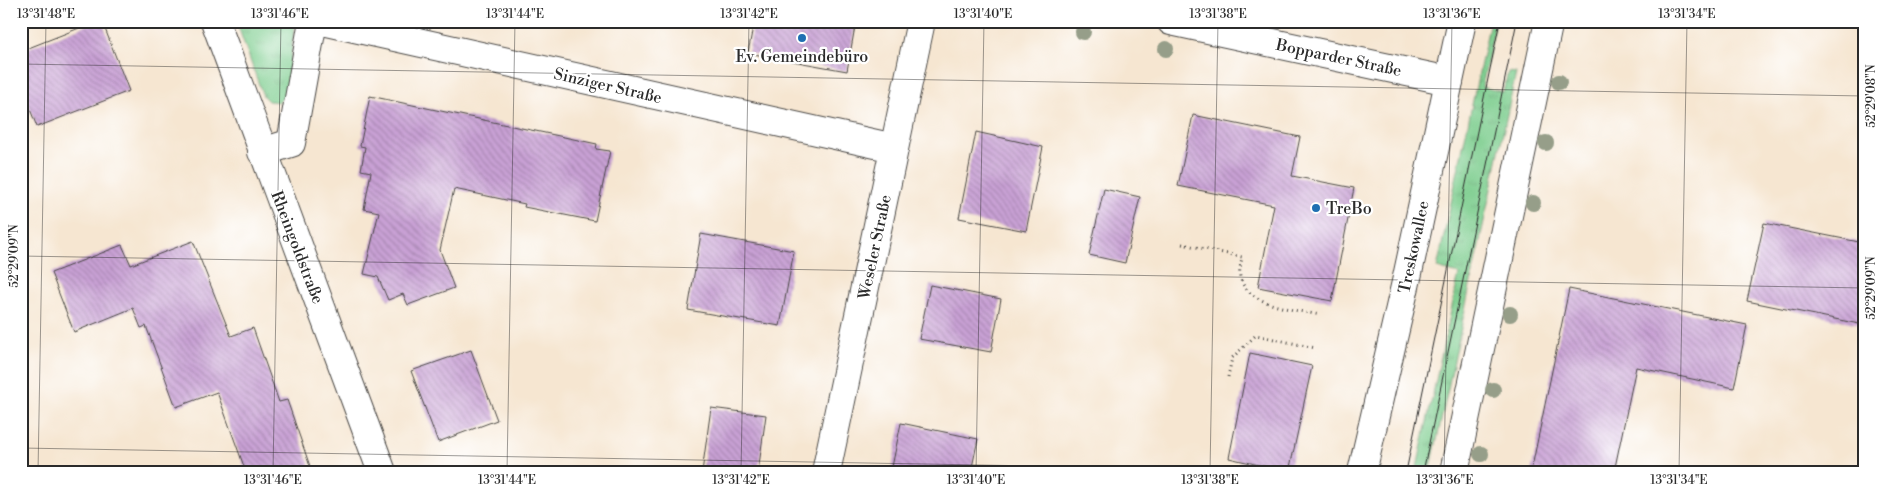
<svg xmlns="http://www.w3.org/2000/svg" width="1885" height="493" viewBox="0 0 1885 493" font-family="'Libre Bodoni',serif">
<style>
.grass{fill:url(#grass-tufts);stroke:#547c5c}
.building{fill:url(#building-back-hatch)}
.lines{fill:none;stroke-linecap:round;stroke-linejoin:round}
.street-casing{stroke:#494744;stroke-width:30}
.secondary-casing{stroke:#494744;stroke-width:30}
.path{stroke:#494744;stroke-width:3;stroke-dasharray:1 4;stroke-linecap:butt}
.street{stroke:#fff;stroke-width:28}
.secondary{stroke:#fff;stroke-width:28}
.tram{stroke:#2b2b2b;stroke-width:1}
.tree{fill:#969e89}
.ticks{fill:none;stroke:#2b2b2b;stroke-width:1;stroke-opacity:0.45}
.poi-dot{fill:#1f6fb2;stroke:#fff;stroke-width:2}
.labels{text-anchor:middle;stroke-width:4.5;stroke-linejoin:round;paint-order:stroke}
.poi-label{font-size:16px;fill:#2b2b2b;stroke:#fff}
.street-label{font-size:16px;fill:#2b2b2b;stroke:#fff}
.neatline{fill:none;stroke:#2b2b2b;stroke-width:2}
.ticks-label{font-size:12px;text-anchor:middle;fill:#2b2b2b}
</style>
<defs>
<pattern id="grass-tufts" width="24" height="20" patternUnits="userSpaceOnUse" patternTransform="scale(1.25)"><rect width="24" height="20" fill="#7dcd8e"/><path d="M3 7l-1-3M5 7V3M7 7l1-3M15 17l-1-3M17 17v-4M19 17l1-3" fill="none" stroke="#6cb07b"/></pattern>
<pattern id="building-back-hatch" width="6" height="6" patternUnits="userSpaceOnUse" patternTransform="scale(1.25)"><rect width="6" height="6" fill="#c9a1d5"/><path d="M-1 5l2 2M0 0l6 6M5-1l2 2" fill="none" stroke="#a383ad"/></pattern>
</defs>
<rect width="100%" height="100%" fill="#fff"/>
<filter id="ink" filterUnits="userSpaceOnUse"><feTurbulence type="fractalNoise" baseFrequency=".02" numOctaves="2"/><feDisplacementMap in="SourceGraphic" scale="10" xChannelSelector="R" yChannelSelector="G"/><feConvolveMatrix kernelMatrix="1 2 1 2 8 2 1 2 1" color-interpolation-filters="sRGB"/></filter>
<filter id="wash" filterUnits="userSpaceOnUse"><feTurbulence type="fractalNoise" baseFrequency=".0096" numOctaves="4" result="noise"/><feDisplacementMap in="SourceGraphic" scale="20" xChannelSelector="R" yChannelSelector="G"/><feGaussianBlur stdDeviation="1.12" result="paint"/><feColorMatrix in="noise" values="0 0 0 0 0 0 0 0 0 0 0 0 0 0 0 0 0 1.4 0 .05"/><feComposite in="paint" operator="in"/></filter>
<g filter="url(#wash)">
<rect width="100%" height="100%" fill="#f6e6d1"/>
<!-- grass -->
<path class="grass" d="M236,21H295L287,95L279,102L268,101L263,96Z
M1490,21H1496L1482,87L1503,92L1508,72L1516,73L1430,472H1416L1459,274L1437,268Z"/>
<g id="blocks">
<!-- building -->
<path class="building" d="M97,21H102L129,91L37,127L21,86V51Z
M754,21H856L847,71L748,53Z
M370,96L597,144L596,149L610,151L595,221L524,207L525,204L454,189L440,250L454,288L408,305L403,294L388,300L378,277L364,274L379,212L364,209L371,172L361,170L365,147L360,146Z
M1193,115L1300,137L1292,176L1354,188L1332,301L1258,287L1274,205L1178,186Z
M976,132L1043,147L1026,231L959,218Z
M1104,189L1140,197L1125,263L1089,255Z
M1764,223L1864,243V325L1747,301Z
M701,234L794,251L780,326L688,310Z
M193,241L231,336L253,328L279,402L287,400L312,472H246L217,392L176,407L146,326L141,328L133,308L74,332L51,273L122,245L131,265Z
M930,285L1001,299L991,352L919,339Z
M1569,289L1747,325L1734,388L1636,367L1614,472H1531Z
M471,350L497,420L438,442L411,371Z
M1250,353L1312,366L1289,472L1229,458Z
M711,408L766,415L758,472H702Z
M901,423L978,439L971,472H891Z"/>
</g>
</g>
<g filter="url(#ink)">
<use href="#blocks" fill-opacity="0" stroke="#494744" stroke-width="1"/>
<g class="lines">
<!-- street casing -->
<g class="street-casing">
<path id="street" d="M215,21L382,472
M323,21L894,148
M1171,21L1449,81
M262,152L291,143L313,21
M826,472L921,21"/>
</g>
<!-- secondary casing -->
<g class="secondary-casing">
<path id="secondary" d="M1362,472L1406,282L1462,21
M1454,472L1549,21"/>
</g>
<!-- path -->
<path class="path" d="M1182,244L1242,257C1241,264 1238,273 1241,280C1250,306 1297,310 1320,315
M1228,377L1232,358L1256,335L1315,348"/>
<!-- street -->
<use href="#street" class="street"/>
<!-- secondary -->
<use href="#secondary" class="secondary"/>
<!-- tram -->
<path class="tram" d="M1406,472L1500,21
M1423,472L1517,21"/>
</g>
<!-- trees -->
<g class="tree">
<circle cx="1083" cy="32" r="8"/>
<circle cx="1166" cy="49" r="8"/>
<circle cx="1559" cy="82" r="8"/>
<circle cx="1546" cy="143" r="8"/>
<circle cx="1533" cy="203" r="8"/>
<circle cx="1510" cy="314" r="8"/>
<circle cx="1493" cy="390" r="8"/>
<circle cx="1481" cy="454" r="8"/>
</g>
</g>
<!-- ticks -->
<path class="ticks" d="M21,64L1864,96M21,256L1864,288M21,448L1374,472M38,472L46,21M273,472L281,21M507,472L515,21M741,472L749,21M976,472L984,21M1210,472L1218,21M1444,472L1452,21M1679,472L1687,21"/>
<!-- markers -->
<g class="poi-dot">
<circle cx="802" cy="38" r="5"/>
<circle cx="1316" cy="208" r="5"/>
</g>
<g class="labels">
<!-- poi labels -->
<g class="poi-label">
<text x="802" y="62">Ev. Gemeindebüro</text>
<text x="1326" y="214" text-anchor="start">TreBo</text>
</g>
<!-- street labels -->
<g class="street-label">
<text transform="translate(1339 57) rotate(12)" y="6">Bopparder Straße</text>
<text transform="translate(608 85) rotate(13)" y="6">Sinziger Straße</text>
<text transform="translate(298 247) rotate(69)" y="6">Rheingoldstraße</text>
<text transform="translate(874 247) rotate(-78)" y="6">Weseler Straße</text>
<text transform="translate(1413 247) rotate(-78)" y="6">Treskowallee</text>
</g>
</g>
<!-- margin -->
<rect width="1885" height="493" fill="none" stroke="#fff" stroke-width="55"/>
<rect x="28" y="28" width="1830" height="438" class="neatline"/>
<g class="ticks-label">
<text x="46" y="18">13°31'48"E</text>
<text x="280" y="18">13°31'46"E</text>
<text x="515" y="18">13°31'44"E</text>
<text x="749" y="18">13°31'42"E</text>
<text x="983" y="18">13°31'40"E</text>
<text x="1218" y="18">13°31'38"E</text>
<text x="1452" y="18">13°31'36"E</text>
<text x="1687" y="18">13°31'34"E</text>
<text transform="translate(1871 96) rotate(-90)" y="4">52°29'08"N</text>
<text transform="translate(14 256) rotate(-90)" y="4">52°29'09"N</text>
<text transform="translate(1871 288) rotate(-90)" y="4">52°29'09"N</text>
<text x="273" y="484">13°31'46"E</text>
<text x="507" y="484">13°31'44"E</text>
<text x="741" y="484">13°31'42"E</text>
<text x="976" y="484">13°31'40"E</text>
<text x="1210" y="484">13°31'38"E</text>
<text x="1445" y="484">13°31'36"E</text>
<text x="1679" y="484">13°31'34"E</text>
</g>
</svg>
